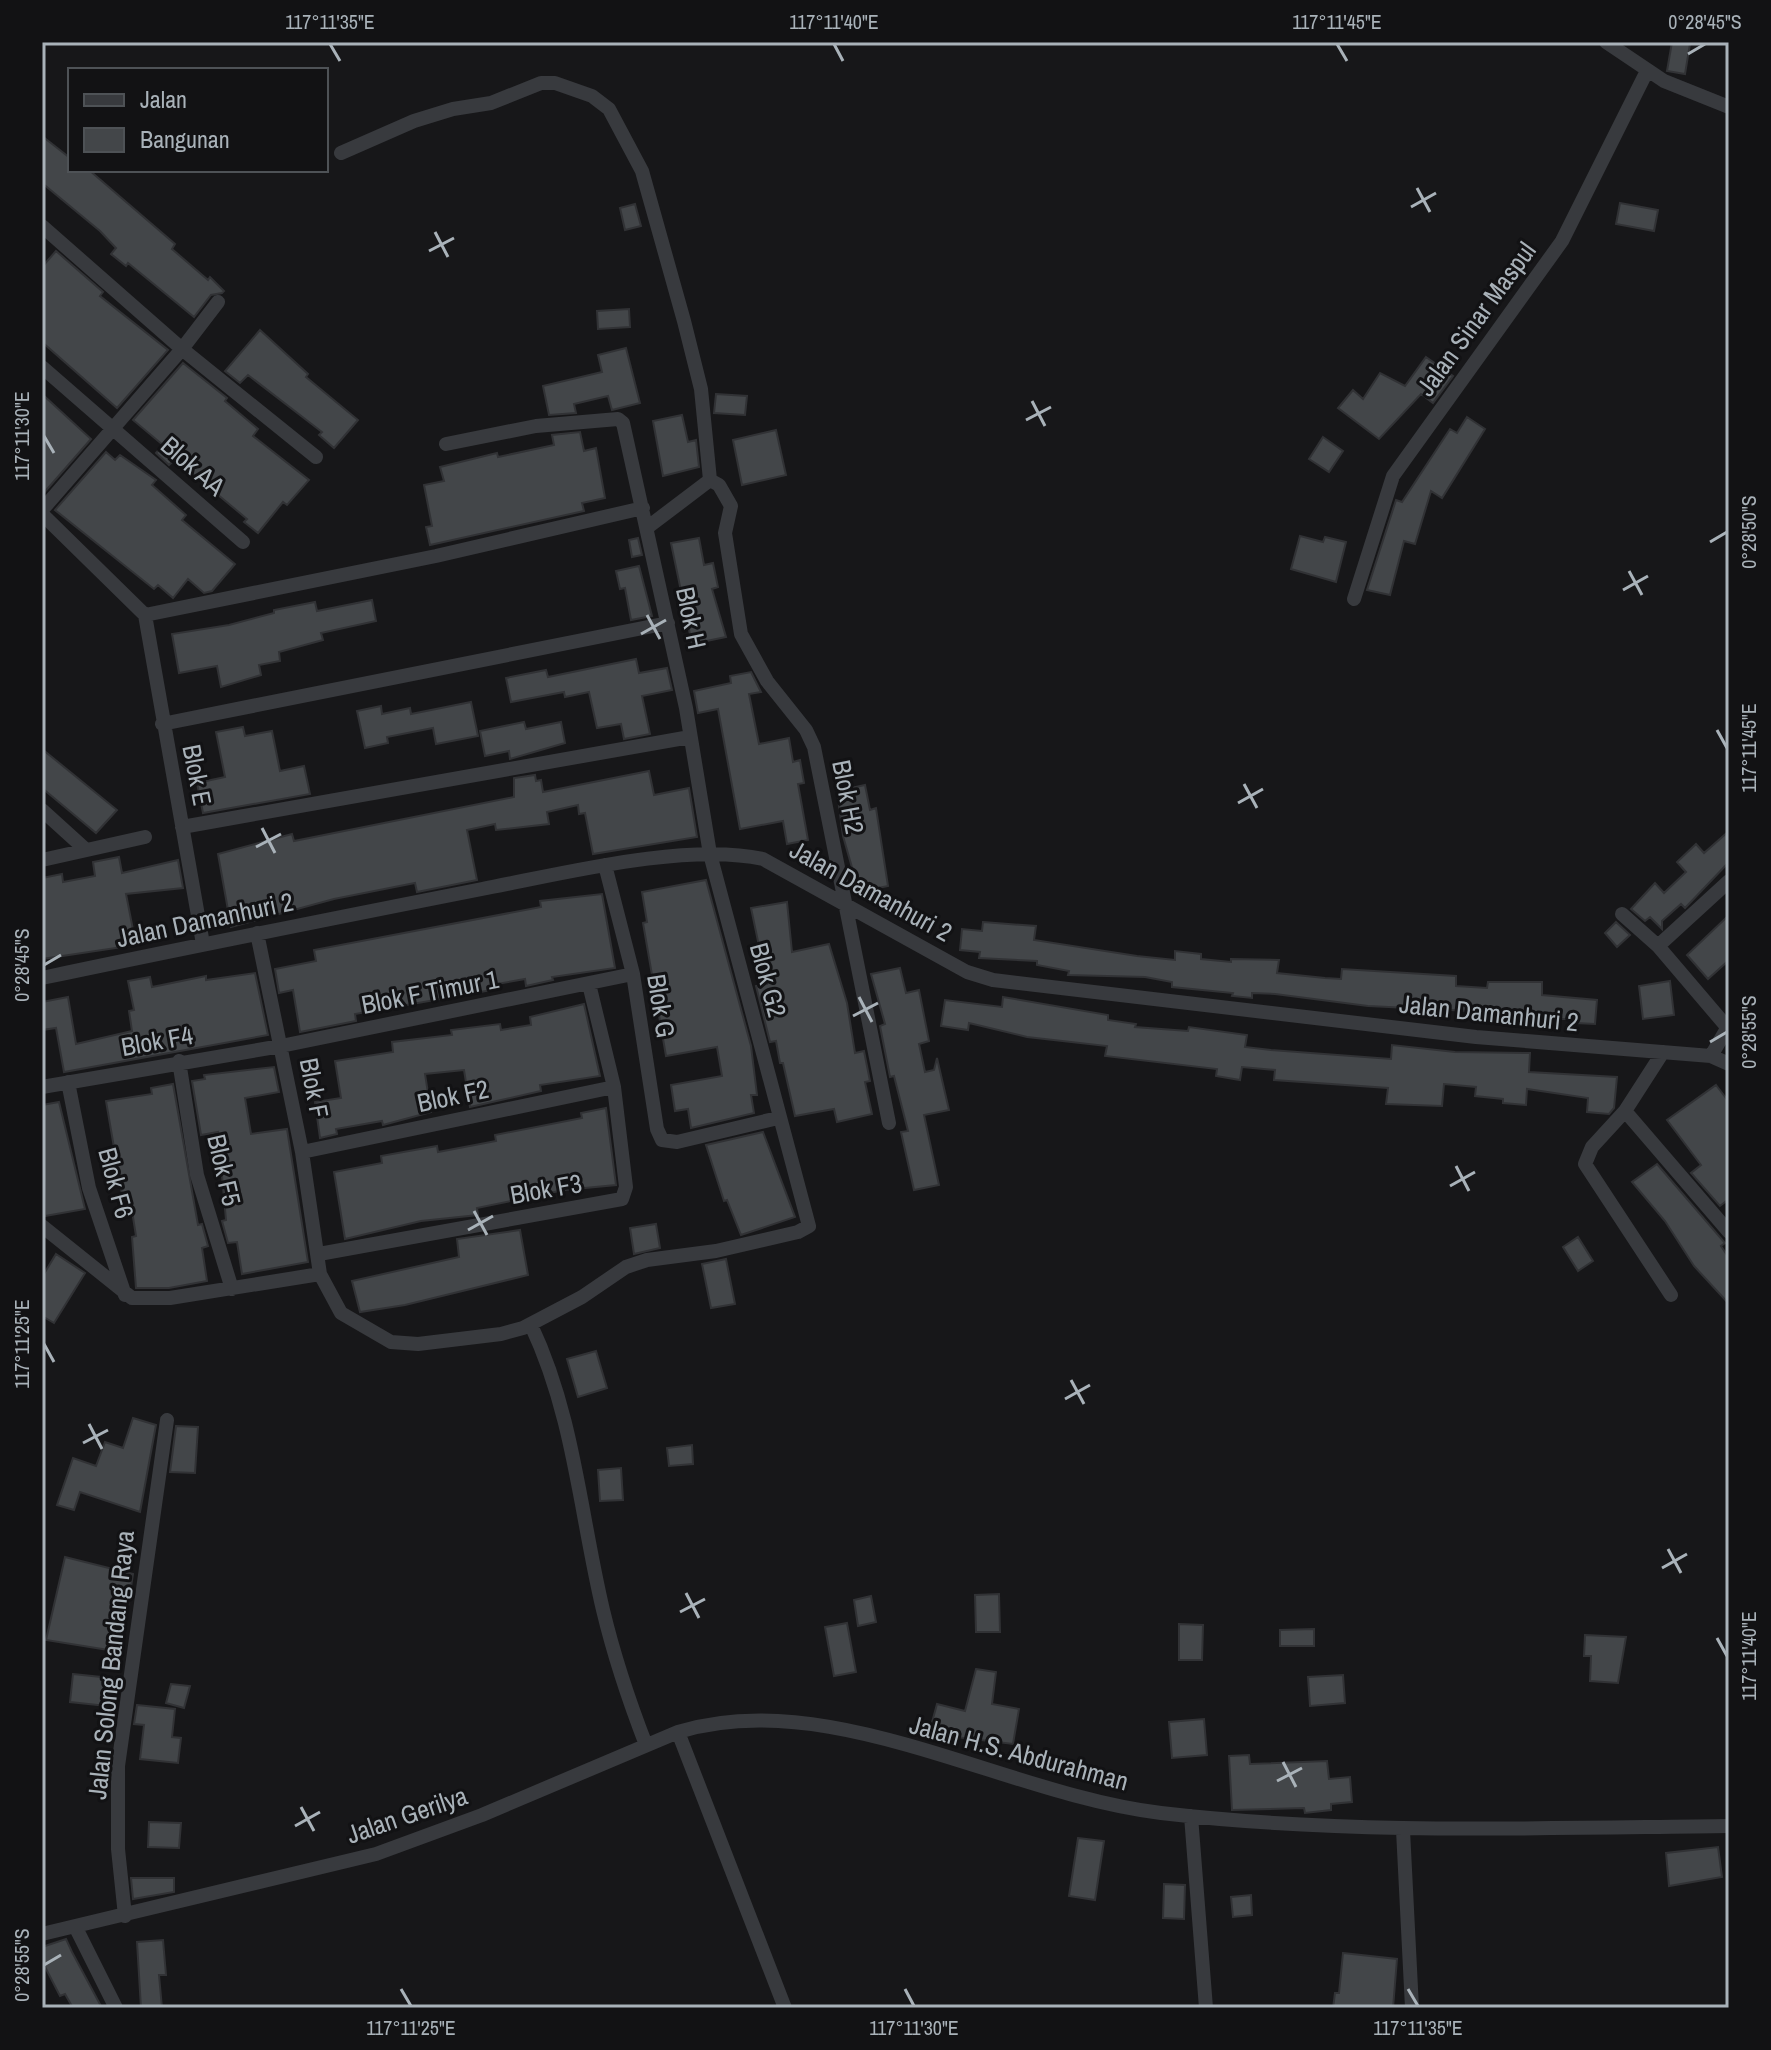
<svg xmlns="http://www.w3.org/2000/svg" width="1771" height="2050" viewBox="0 0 1771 2050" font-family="'Archivo Narrow',sans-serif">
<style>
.building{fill:#434649;stroke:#313235;stroke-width:2}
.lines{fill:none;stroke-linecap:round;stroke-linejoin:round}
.street{stroke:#383a3e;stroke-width:14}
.ticks{fill:none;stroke:#a9b2b9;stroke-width:3}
.labels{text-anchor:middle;stroke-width:6;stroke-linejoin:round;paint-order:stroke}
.street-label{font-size:26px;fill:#a9b2b9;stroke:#121214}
.neatline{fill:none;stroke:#a9b2b9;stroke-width:3}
.ticks-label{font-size:20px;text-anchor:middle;fill:#a9b2b9}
</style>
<rect width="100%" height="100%" fill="#171719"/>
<!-- building -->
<path class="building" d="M1672,42L1690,44L1685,74L1667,71Z
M42,136L70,158V170H89L175,244L172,249L208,280L210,277L224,291L222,293L211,295L194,317L128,263L126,266L111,254L116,248L100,231L42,183Z
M1620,203L1658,210L1654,231L1616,224Z
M635,204L641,226L625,230L620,208Z
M56,251L103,292L100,296L168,350L117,408L42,342V267Z
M629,309L630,327L598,329L597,311Z
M260,330L308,374L306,377L358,420L334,448L319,435L322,432L248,375L240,383L225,371Z
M626,348L640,403L612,410L608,396L574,404L576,413L549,415L543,386L602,372L598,355Z
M1426,357L1453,376L1433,403L1421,394L1379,439L1338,408L1353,390L1363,399L1380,373L1405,386Z
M183,363L227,398L225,401L258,429L253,436L309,480L287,505L283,502L258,533L244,522L247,519L175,459L169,465L156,453L163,445L133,420Z
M42,394L91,439L42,495Z
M716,394L747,396L745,415L714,413Z
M682,415L688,442L696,440L699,467L663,476L653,421Z
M1467,417L1485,429L1442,498L1431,491L1415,544L1404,541L1390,595L1367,590L1396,500L1402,502L1450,429L1457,433Z
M776,430L786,475L742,485L733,440Z
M580,432L584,451L596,448L605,498L582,503L584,511L430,545L426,527L432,526L424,485L444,481L440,467L497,453L498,457L554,445L552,435Z
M1323,437L1343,451L1329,472L1309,459Z
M106,452L115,460L120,455L156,480L152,485L186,515L182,520L235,564L212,591L204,593L188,579L173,598L158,585L154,589L55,510Z
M1300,536L1323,542L1325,537L1346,542L1336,582L1291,569Z
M638,538L642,555L632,557L629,540Z
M699,538L704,565L713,563L718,587L712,589L726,637L692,644L671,543Z
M639,566L652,616L631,620L625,588L620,589L616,571Z
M372,600L376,621L321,633L323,640L279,652L280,661L259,665L261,675L221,687L217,666L179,673L172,634L229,625L274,613V610L315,602L317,611Z
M636,659L639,673L667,668L672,690L642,696L650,734L624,739L621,724L597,728L589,692L565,697L564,692L511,702L506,678L546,670L548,677Z
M751,672L761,692L749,694L759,744L789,738L793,762L800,760L804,783L798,784L808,840L787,844L783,821L740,829L718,709L698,713L694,691L731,683L730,676Z
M471,702L478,736L436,744L433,728L387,737L388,743L365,748L357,711L381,706L382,714L410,708L411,714Z
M524,722L526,729L561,722L565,743L510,759L509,751L485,756L480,731Z
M243,727L245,736L272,731L280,771L304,766L310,794L203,813L197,783L225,777L216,732Z
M42,749L117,810L96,833L42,788Z
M649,771L654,795L689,788L697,837L593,854L585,813L579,814L578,805L547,812L549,824L496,830L495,824L467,830L477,880L417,892L415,883L334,899L231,927L218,854L292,834L294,841L514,797V778L535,775L536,781L541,780L543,792Z
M865,785L870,810L876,808L888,886L859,892L843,836L837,791Z
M1729,831V862L1685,908L1681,904L1662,921V929L1650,917L1645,921L1631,909L1655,883L1664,893L1686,872L1677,862L1696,844L1704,853Z
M119,857L122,873L178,860L183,888L126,894L136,945L42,959V878L62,874L63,882L95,876L93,862Z
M706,880L751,1046L757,1095H751L754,1113L691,1128L688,1109L675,1111L671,1085L722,1076L717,1047L666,1056L643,923L647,922L642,892Z
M602,894L615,968L552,977L553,980L526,986L525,979L491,985L492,990L355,1014L356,1021L300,1032L293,990L279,993L275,969L316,961L314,950L541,907L540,901Z
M787,902L792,952L829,944L847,1003L855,1053L864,1051L870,1081L865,1082L872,1114L837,1122L834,1109L795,1116L783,1063H780L776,1041L770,1042L756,986L767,984L751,908Z
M1729,915V960L1708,979L1687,955Z
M983,922L1036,926L1034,940L1137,956L1175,960V951L1201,954V959L1231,962V959L1279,960L1277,973L1325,978L1341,979L1342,969L1456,976V986L1487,988L1488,982H1542V995L1597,1000L1595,1024L1576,1023V1019H1511V1013L1368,1006L1275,994L1252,993V998L1232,996L1233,993L1172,987V982L1145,977L1068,975L1069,971L1037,965V961L979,958L980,952L960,950L962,929L982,931Z
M1616,922L1630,935L1617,947L1605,933Z
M900,968L906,993L919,990L929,1041L919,1044L925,1072L934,1070L937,1058L949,1110L924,1115L939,1185L914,1190L901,1132L908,1131L894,1076L890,1077L880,1026L885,1024L871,974Z
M255,973L268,1035L64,1072L56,1028L42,1030V1002L68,997L76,1044L132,1031L129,1011L134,1010L128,981L150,977L152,987L206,976V980Z
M1670,981L1674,1015L1643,1019L1639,986Z
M1003,997L1108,1015V1020L1136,1024L1135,1027L1188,1031L1189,1027L1247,1035L1245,1047L1271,1050L1391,1059L1392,1045L1455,1052L1530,1053L1529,1072L1617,1077L1614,1108L1609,1114L1587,1112L1588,1098L1527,1089L1526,1105L1503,1103V1099L1475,1096L1476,1087L1444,1084L1442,1106L1386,1104L1388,1088L1274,1080L1275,1070L1242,1067L1240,1080L1216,1076L1217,1069L1105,1056L1107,1046L1027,1037L969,1023L968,1030L941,1026L945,1000L1002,1007Z
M584,1004L600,1076L540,1085L541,1091L470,1107L464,1070L425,1074L431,1112L383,1125L382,1121L336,1129L337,1134L320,1138L315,1102L341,1098L335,1061L393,1052L392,1042L452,1035L451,1030L500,1024L501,1030L531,1025L530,1017Z
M274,1067L279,1092L245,1098L251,1134L287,1129L308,1262L242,1274L237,1242L228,1243L222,1221L226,1220L218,1132L201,1135L192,1081L205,1079L204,1075Z
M173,1084L198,1225L202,1224L208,1246L202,1248L207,1281L169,1288H136L132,1237L136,1236L130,1198L123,1200L106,1101L152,1094L151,1088Z
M1716,1085L1729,1102V1199L1720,1206L1691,1173L1701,1165L1667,1120Z
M59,1102L85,1209L45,1216L42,1105Z
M606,1108L616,1185L564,1190L477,1208L478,1215L421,1221L345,1239L334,1172L382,1163L381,1156L437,1146L438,1152L496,1141L495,1135L582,1118L581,1113Z
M763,1132L795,1217L741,1235L727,1200L724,1201L706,1145Z
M1657,1164L1725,1243L1721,1246L1729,1258V1304L1694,1266L1665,1221L1632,1182Z
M656,1224L660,1248L634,1254L630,1228Z
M520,1230L528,1275L405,1305L360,1312L352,1281L459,1257L457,1239Z
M1578,1237L1593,1261L1578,1271L1563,1247Z
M56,1254L85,1273L54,1323L42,1316V1277Z
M726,1259L735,1304L711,1308L702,1264Z
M596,1351L607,1388L578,1397L567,1359Z
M133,1418L156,1425L140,1512L80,1492L74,1510L57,1505L73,1458L96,1466L105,1442L123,1448Z
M176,1426L198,1427L195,1473L170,1472Z
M692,1445L693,1464L669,1466L667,1448Z
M621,1468L623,1500L600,1501L598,1470Z
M65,1557L133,1574L121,1652L46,1640Z
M999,1594L1000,1632H976L975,1595Z
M871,1596L876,1622L858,1626L854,1600Z
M847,1623L856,1672L834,1676L825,1627Z
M1179,1624L1203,1625L1202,1660H1179Z
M1314,1629V1646H1280V1630Z
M1585,1635L1626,1637L1618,1683L1590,1681L1591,1656H1584Z
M976,1669L996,1672L992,1704L1019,1709L1013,1744L948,1736L947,1742L928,1737L937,1704L965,1711Z
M73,1674L120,1679L116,1707L70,1702Z
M1343,1675L1345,1703L1310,1706L1308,1677Z
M171,1684L190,1686L184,1708L166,1703Z
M137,1705L175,1709L172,1737L181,1738L178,1763L140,1759L144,1725L134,1724Z
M1204,1719L1207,1755L1172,1758L1169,1722Z
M1249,1755L1250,1764L1327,1761L1329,1779L1350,1777L1352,1802L1331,1804V1810L1305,1813L1304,1808L1232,1810L1229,1756Z
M149,1822L181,1823L179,1848L148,1847Z
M1078,1838L1104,1841L1095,1900L1069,1896Z
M1718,1847L1722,1877L1669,1886L1666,1853Z
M131,1878H174V1892L133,1899Z
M1164,1884L1185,1885L1184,1919L1163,1918Z
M1251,1895L1252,1915L1233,1917L1231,1897Z
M66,1939L72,1952L102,2008H73L65,1994L60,1996L42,1961V1947Z
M163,1940L166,1975H159L162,2008H141L137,1942Z
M1343,1953L1397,1959L1393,2008H1333L1335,1993H1339Z"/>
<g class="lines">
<!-- street -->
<path class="street" d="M1606,42L1664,81L1729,107
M341,153L414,121L453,109L491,103L541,83H555L592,96L609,109L642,171L684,321L701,389L710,480L648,527
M42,226L182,349L316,457
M42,367L243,542
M710,480L719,485L731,506L725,533L741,634L767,681L806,730L814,747L889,1123
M42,510L182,349L218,302
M42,514L145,615
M1354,599L1393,476L1562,241L1647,71
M145,615L436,556L643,508
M145,615L203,944
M162,724L668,623
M42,810L85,849
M182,827L690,737
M42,860L145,837
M605,865L633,974L657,1129L662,1140L677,1142L778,1118
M1622,914L1658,946
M42,978C188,947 335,918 482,889C561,874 686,842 763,859L967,972L993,980L1476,1037L1711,1056L1729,1064
M1727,1027L1658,946L1729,881
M1663,1052L1625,1111L1729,1232
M1711,1056L1729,1025
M179,1061L197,1175L232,1289
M68,1082L89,1188L125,1295
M42,1087L281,1046L633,974
M1625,1111L1592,1147L1585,1164L1671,1295
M302,1152L614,1087
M42,1226L132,1298H170L320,1274L302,1152L257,933
M319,1254L622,1199L626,1187L614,1087L589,984
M320,1274L341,1313L391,1342L418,1344L501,1334L523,1328L582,1297L626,1267L647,1260L716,1251L798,1232L809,1226L710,854L686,708L623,423L618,419L536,426L446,444
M531,1325C574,1416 580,1513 603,1610C614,1656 629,1701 646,1745
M678,1732L785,2008
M1191,1816L1206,2008
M1403,1830L1412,2008
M125,1916L118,1849V1766L167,1420
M76,1928L116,2008
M42,1934L376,1854L482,1815L678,1732C831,1685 1006,1795 1161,1813C1349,1835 1540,1828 1729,1826"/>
</g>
<!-- ticks -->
<path class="ticks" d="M330,44L340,61M834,44L843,61M1337,44L1347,61M1688,54L1705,44M1417,188L1430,212M1411,207L1436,193M435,232L448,257M429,251L454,238M1032,401L1045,426M1026,420L1051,407M44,436L54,453M1710,542L1727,532M1629,571L1642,595M1623,590L1648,576M647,615L660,639M641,634L666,620M1717,730L1727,748M1244,784L1257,808M1238,803L1263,789M262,828L275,853M256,847L281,834M44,965L61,955M859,997L872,1022M853,1016L878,1003M1710,1042L1727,1032M1456,1166L1469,1191M1450,1186L1475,1172M474,1211L487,1235M468,1230L493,1216M44,1344L54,1362M1071,1380L1084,1404M1065,1399L1090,1385M89,1424L102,1449M83,1443L108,1430M1668,1549L1681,1573M1662,1568L1687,1554M686,1593L699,1618M680,1612L705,1599M1717,1638L1727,1656M1283,1762L1296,1787M1277,1781L1302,1768M301,1807L314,1831M295,1826L320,1812M44,1965L61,1955M401,1989L411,2006M905,1989L914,2006M1408,1989L1418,2006"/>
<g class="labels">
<!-- street labels -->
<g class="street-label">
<text transform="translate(1476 319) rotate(-54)" y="9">Jalan Sinar Maspul</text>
<text transform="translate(193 466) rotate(41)" y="9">Blok AA</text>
<text transform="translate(691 618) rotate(78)" y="9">Blok H</text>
<text transform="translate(197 775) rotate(79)" y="9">Blok E</text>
<text transform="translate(848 797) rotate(79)" y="9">Blok H2</text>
<text transform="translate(871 891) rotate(29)" y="9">Jalan Damanhuri 2</text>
<text transform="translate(205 920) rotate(-12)" y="9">Jalan Damanhuri 2</text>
<text transform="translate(768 980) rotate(75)" y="9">Blok G2</text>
<text transform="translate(430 992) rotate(-11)" y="9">Blok F Timur 1</text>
<text transform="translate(661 1006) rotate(81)" y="9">Blok G</text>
<text transform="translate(1489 1013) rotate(6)" y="9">Jalan Damanhuri 2</text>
<text transform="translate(157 1041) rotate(-10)" y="9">Blok F4</text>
<text transform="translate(314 1088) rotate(79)" y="9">Blok F</text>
<text transform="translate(453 1096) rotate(-12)" y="9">Blok F2</text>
<text transform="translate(224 1170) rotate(77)" y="9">Blok F5</text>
<text transform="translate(116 1183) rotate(75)" y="9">Blok F6</text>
<text transform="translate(546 1189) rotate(-10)" y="9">Blok F3</text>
<text transform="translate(111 1665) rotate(-84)" y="9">Jalan Solong Bandang Raya</text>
<text transform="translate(1019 1753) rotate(15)" y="9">Jalan H.S. Abdurahman</text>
<text transform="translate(407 1815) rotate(-19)" y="9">Jalan Gerilya</text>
</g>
</g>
<!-- border -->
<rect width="1771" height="2050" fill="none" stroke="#121214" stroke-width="88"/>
<!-- legend -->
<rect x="68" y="68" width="260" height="104" fill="#121214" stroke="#4e5256" stroke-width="2"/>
<rect x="84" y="94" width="40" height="12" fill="#383a3e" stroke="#4e5256" stroke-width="2"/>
<text x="140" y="108" font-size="24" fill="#a9b2b9">Jalan</text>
<rect x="84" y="128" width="40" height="24" fill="#434649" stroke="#4e5256" stroke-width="2"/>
<text x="140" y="148" font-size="24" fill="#a9b2b9">Bangunan</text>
<rect x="44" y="44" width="1683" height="1962" class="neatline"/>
<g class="ticks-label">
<text x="330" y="29">117°11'35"E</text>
<text x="834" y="29">117°11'40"E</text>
<text x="1337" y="29">117°11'45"E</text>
<text x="1705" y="29">0°28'45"S</text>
<text transform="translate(22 436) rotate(-90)" y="7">117°11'30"E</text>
<text transform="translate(1749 532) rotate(-90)" y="7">0°28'50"S</text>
<text transform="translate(1749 748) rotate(-90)" y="7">117°11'45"E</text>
<text transform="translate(22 965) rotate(-90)" y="7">0°28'45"S</text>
<text transform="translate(1749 1032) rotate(-90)" y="7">0°28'55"S</text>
<text transform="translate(22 1344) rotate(-90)" y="7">117°11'25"E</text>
<text transform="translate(1749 1656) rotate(-90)" y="7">117°11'40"E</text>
<text transform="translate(22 1965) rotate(-90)" y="7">0°28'55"S</text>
<text x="411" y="2035">117°11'25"E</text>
<text x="914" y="2035">117°11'30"E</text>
<text x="1418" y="2035">117°11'35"E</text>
</g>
</svg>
